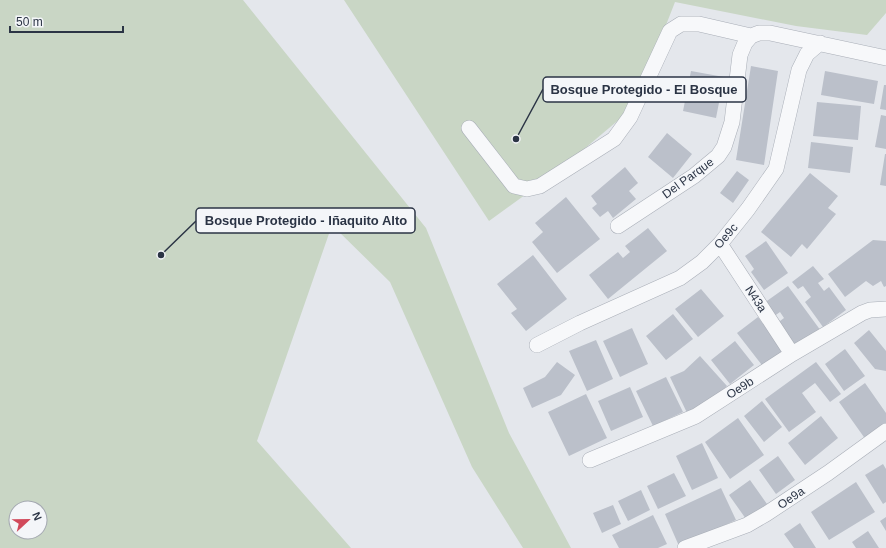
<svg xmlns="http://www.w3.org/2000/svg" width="886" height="548" viewBox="0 0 886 548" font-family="Arial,sans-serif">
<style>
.green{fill:#c9d6c5;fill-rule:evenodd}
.building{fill:#bbc0ca}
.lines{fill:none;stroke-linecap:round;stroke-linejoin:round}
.minor-casing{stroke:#a9aeb7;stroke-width:16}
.minor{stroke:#f7f8fa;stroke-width:15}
.labels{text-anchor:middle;stroke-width:3;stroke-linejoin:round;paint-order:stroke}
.street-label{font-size:12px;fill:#2b3445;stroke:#f4f6f9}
.leader{fill:none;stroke:#2b3445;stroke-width:1.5}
.callout-dot{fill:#2b3445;stroke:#f4f6f9;stroke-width:1.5}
.callout{fill:#f4f6f9;stroke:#2b3445;stroke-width:1.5}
.callout-label{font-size:13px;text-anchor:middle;font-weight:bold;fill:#2b3445}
</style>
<rect width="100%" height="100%" fill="#e4e7ec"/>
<!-- green -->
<path class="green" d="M0,0H243L426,228L509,433L571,548H523L472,467L390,282L332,225L257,441L351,548H0ZM16,508H40V532H16Z
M344,0H886V13L867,35L796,26L675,2L634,107L558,171L489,221Z"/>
<!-- building -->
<path class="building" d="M751,66L778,71L764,165L736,160Z
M691,71L724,77L716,118L683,111Z
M825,71L878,81L874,104L821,95Z
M884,85H886V110L880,109Z
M817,102L861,106L858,140L813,136Z
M881,115L886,116V149L875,147Z
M667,133L692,154L673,178L648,157Z
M811,142L853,147L850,173L808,168Z
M885,154H886V186L880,185Z
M625,167L638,183L629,191L636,199L613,218L608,211L600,217L592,208L597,204L591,196Z
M737,171L749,180L733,203L720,193Z
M810,173L838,196L828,208L836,214L807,249L802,244L791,257L761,232Z
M566,197L600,239L557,273L532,242L543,232L535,223Z
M648,228L667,251L608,299L589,275L618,252L623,258L630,252L625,246Z
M873,240L886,241V286L884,287L881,281L873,286L866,281L845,297L828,274Z
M766,241L788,273L764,290L751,272L754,269L745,256Z
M533,255L567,299L526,331L511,313L517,309L497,284Z
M813,266L824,279L818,283L824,291L829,287L846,310L823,327L805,302L811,297L803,286L798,289L792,282Z
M788,286L821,331L795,350L776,324L784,318L780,312L773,317L764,303Z
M701,289L724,316L698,337L675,309Z
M673,314L693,339L666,360L646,336Z
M758,317L786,352L765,369L737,333Z
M632,328L648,364L620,377L603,341Z
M869,330L886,351V371L875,369L854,343Z
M596,340L613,379L587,391L569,351Z
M735,341L754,365L730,384L711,360Z
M845,349L865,376L844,391L825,364Z
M700,356L727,386L704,408L688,415L670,377L684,371Z
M557,362L575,375L561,395L532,408L523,388L545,377Z
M816,362L841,394L830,402L815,383L802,393L816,412L789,432L765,399Z
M666,377L683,412L653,426L636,391Z
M865,383L886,413V426L866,440L839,402Z
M630,387L643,417L611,431L598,401Z
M586,394L607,438L569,456L548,412Z
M762,401L782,427L764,442L744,416Z
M821,416L838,438L805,465L788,443Z
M738,418L764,455L730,479L705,442Z
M702,443L718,478L692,490L676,456Z
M778,456L795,480L776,494L759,470Z
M883,464L886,469V502L883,504L865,475Z
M674,473L686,496L658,509L647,486Z
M750,480L767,504L746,519L729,495Z
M856,482L875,512L829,540L811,512Z
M721,488L736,520L679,546L665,514Z
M641,490L650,510L628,521L618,501Z
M613,505L621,524L602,533L593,513Z
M653,515L667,544L658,548H619L612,535Z
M886,517V531L880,521Z
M800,523L816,548H794L784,534Z
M868,531L879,548H856L852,542Z"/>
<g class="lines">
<!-- minor casing -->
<g class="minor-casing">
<path id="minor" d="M469,128L514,186L527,189L540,186L614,139L630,117L670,31L681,24H699L751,36
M618,226L694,176L718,156L724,147L732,122L740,55L745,43L751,36L759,33H770L886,58
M720,244L792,354
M537,345L580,323L680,278L702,262L720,244L748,209L776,169L799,70L807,54L820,43
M590,460L696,416L792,354L862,313L870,310L886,309
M685,548L747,525L766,514L828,473L886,431"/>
</g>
<!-- minor -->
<use href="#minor" class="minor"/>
</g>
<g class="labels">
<!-- street labels -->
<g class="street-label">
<text transform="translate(688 178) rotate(-36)" y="4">Del Parque</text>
<text transform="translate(726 236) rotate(-49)" y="4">Oe9c</text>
<text transform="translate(756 299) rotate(57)" y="4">N43a</text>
<text transform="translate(740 388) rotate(-33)" y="4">Oe9b</text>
<text transform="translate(791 498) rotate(-34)" y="4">Oe9a</text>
</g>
</g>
<!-- callouts -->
<path class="leader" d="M516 139L543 89M161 255L196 221"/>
<g class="callout-dot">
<circle cx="516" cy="139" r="4"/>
<circle cx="161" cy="255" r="4"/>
</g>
<g class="callout">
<rect x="543" y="77" width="203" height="25" rx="4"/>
<rect x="196" y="208" width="219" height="25" rx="4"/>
</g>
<g class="callout-label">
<text x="644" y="94">Bosque Protegido - El Bosque</text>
<text x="306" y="225">Bosque Protegido - Iñaquito Alto</text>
</g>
<!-- north arrow -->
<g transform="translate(28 520) rotate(68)"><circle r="19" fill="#f4f6f9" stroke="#a4a8b1"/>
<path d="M0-3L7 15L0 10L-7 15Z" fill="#d1495b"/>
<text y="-6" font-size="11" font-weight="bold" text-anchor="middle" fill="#2b3445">N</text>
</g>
<!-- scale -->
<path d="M10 26v6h113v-6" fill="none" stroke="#2b3445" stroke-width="2"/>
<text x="16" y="26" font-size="12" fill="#2b3445" stroke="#f4f6f9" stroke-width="3" paint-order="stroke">50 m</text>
</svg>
